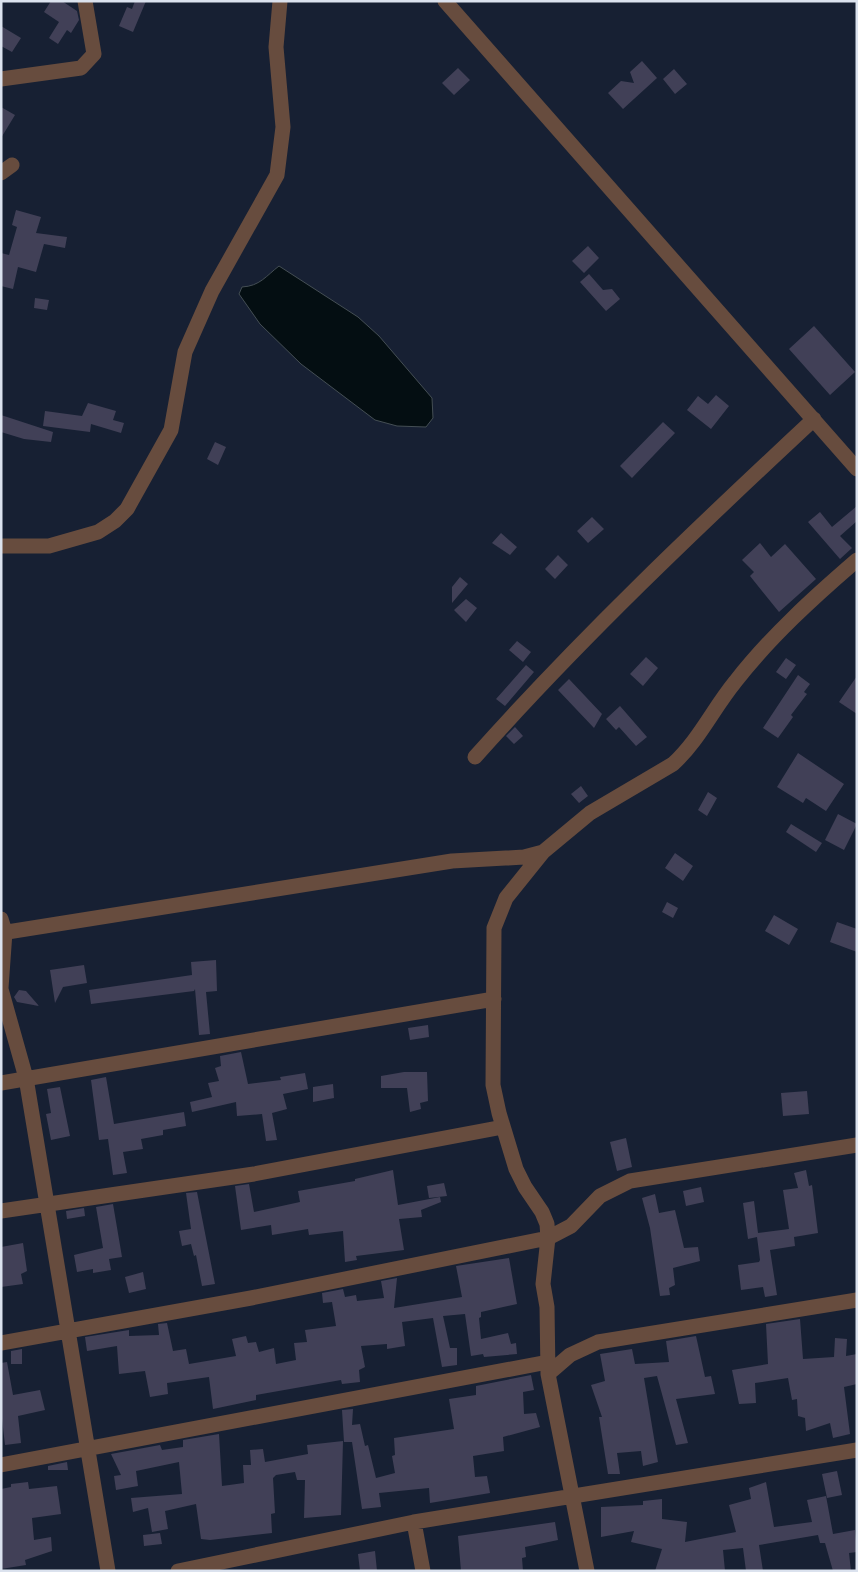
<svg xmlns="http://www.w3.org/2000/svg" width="858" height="1572" viewBox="0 0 858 1572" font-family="'Fira Sans Condensed',sans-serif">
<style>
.water{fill:#040e12;stroke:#444e54}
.building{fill:#414057}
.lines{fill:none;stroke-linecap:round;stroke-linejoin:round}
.minor{stroke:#674c3e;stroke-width:15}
</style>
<rect width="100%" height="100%" fill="#172033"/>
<!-- water -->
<path class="water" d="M279,266L358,317L379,336L432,398L433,418L426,427L397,426L375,420L301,364L260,324L239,294L242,287C260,286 266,276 279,266Z"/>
<!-- building -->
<path class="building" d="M51,1H62L77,11L79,20L71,33L67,30L58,44L49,38L59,22L44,12Z
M135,1H146L133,32L119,26L127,7L132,9Z
M1,26L21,38L12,52L1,46Z
M642,61L657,78L623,109L608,93L621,81L634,83L630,72Z
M458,68L470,80L454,95L442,83Z
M674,69L687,84L675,94L663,79Z
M1,107L15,115L1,138Z
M16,210L41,217L36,233L67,237L65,248L44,244L36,272L18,267L13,289L1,286V253L9,255L17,227L12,225Z
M588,246L599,258L584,273L572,261Z
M589,274L603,290L612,289L620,299L606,311L580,282Z
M35,298L49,300L47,310L34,308Z
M814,326L855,372L830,395L789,349Z
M716,395L729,406L711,429L687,410L698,396L708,404Z
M88,403L116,411L113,420L124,423L121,433L91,424L90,432L43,426L45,411L82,416Z
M1,415L53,432L51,442L24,439L1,432Z
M663,422L675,433L632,478L620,466Z
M215,442L226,447L218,465L207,459Z
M857,506V521L840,536L852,548L840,559L808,522L820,512L832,527Z
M592,517L604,529L588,543L577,531Z
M501,533L517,547L510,555L492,543Z
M760,543L771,557L785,544L816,579L779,612L750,576L754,572L742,560Z
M558,555L568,565L555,579L545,569Z
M460,577L468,584L452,603V587Z
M466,599L477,608L466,622L454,610Z
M517,641L531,652L523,662L509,650Z
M646,657L658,668L643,686L630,674Z
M786,658L796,665L786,679L776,672Z
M526,665L534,672L505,706L496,699Z
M798,675L810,684L804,692L807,694L791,715L793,717L778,738L763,728Z
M857,676V714L839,702Z
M569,679L602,714L594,728L558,690Z
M620,706L647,737L636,746L619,727L616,730L606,719Z
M515,727L523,736L514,744L506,736Z
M798,753L844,784L826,811L806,798L803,803L777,787Z
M581,786L588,796L579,803L571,794Z
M708,792L717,798L707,816L698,810Z
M838,814L857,824L844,850L825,840Z
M791,824L822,843L816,852L786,832Z
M675,853L693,866L683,881L665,868Z
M667,902L678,908L673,918L662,912Z
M774,915L798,929L789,945L765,931Z
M837,922L857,929V952L830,942Z
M216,960L217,991L206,992L210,1034L199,1035L195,989L194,991L91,1004L89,990L192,975L191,962Z
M84,965L87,983L63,987L55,1003L50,970Z
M19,990L26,991L39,1006L17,1002L14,997Z
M428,1025L429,1037L410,1040L408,1028Z
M241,1052L248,1084L281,1080L280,1077L305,1073L308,1089L283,1094L287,1109L272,1113L277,1140L266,1141L262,1114L237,1116L236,1102L192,1112L190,1102L212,1097L208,1083L219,1081L215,1068L221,1066L220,1056Z
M404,1072H427L428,1101L420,1103L421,1109L410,1112L407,1088H381V1076Z
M106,1077L114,1124L184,1112L186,1126L163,1130V1135L141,1139L143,1149L123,1152L127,1173L113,1175L108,1139L99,1140L91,1080Z
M333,1084L334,1098L313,1102V1087Z
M60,1087L70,1136L51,1140L46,1114L51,1113L47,1089Z
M807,1091L809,1114L783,1116L781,1093Z
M626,1138L632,1167L617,1171L610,1142Z
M393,1170L398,1205L440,1197L441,1202L421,1210L422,1217L399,1219L404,1250L356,1256L357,1260L345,1262L343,1231L309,1235L308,1229L272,1235L271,1225L241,1230L235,1186L249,1184L254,1212L300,1202L298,1191L355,1181V1179Z
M806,1170L809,1186L812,1185L818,1233L794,1237L795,1246L770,1250L777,1295L765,1297L763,1287L741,1290L738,1265L759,1262L760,1260L757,1237L748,1239L743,1203L754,1201L758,1233L789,1229L783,1190L798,1188L794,1173Z
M444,1183L447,1196L429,1198L427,1186Z
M701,1187L704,1202L686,1206L683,1191Z
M197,1192L215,1284L202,1286L196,1255L194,1256L191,1244L182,1246L179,1231L191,1229L186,1193Z
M655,1194L659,1213L675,1210L684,1248L698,1247L700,1261L673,1268L675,1285L669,1288L670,1295L660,1296L650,1228L642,1198Z
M113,1204L122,1257L109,1259L111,1270L93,1273V1269L77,1272L74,1255L103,1248L96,1207Z
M84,1208L85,1216L67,1219L66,1211Z
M23,1243L27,1271L21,1274L23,1284L1,1287V1247Z
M509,1258L517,1304L481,1312V1317L479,1318L481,1339L508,1333L511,1344L516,1343L517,1354L484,1357L483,1354L471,1356L465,1314L443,1316L450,1348H457V1365L442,1367L433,1318L402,1322L405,1346L387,1349V1344L361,1346L365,1367L359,1370L360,1382L342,1384L341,1380L256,1395V1400L213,1409L209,1377L167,1383L168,1394L150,1397L145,1371L119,1374L117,1346L87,1351L85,1337L129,1330V1336L159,1335L158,1324L167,1323L173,1351L186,1349L189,1364L236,1356L232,1339L246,1336L248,1343L256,1342L259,1352L274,1348L276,1364L296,1360L294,1343L307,1342L305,1330L336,1326L332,1302L323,1303L322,1293L343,1289L345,1297L356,1295L357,1301L384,1298L381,1281L397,1278L394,1308L462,1297L456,1266Z
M143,1272L146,1289L129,1293L125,1277Z
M800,1319L803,1359L834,1357L835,1338L847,1339L846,1356L857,1354V1384L844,1387L850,1434L833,1438L830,1423L806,1431L805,1418L798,1416L797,1399L792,1400L788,1378L755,1383L756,1403L739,1404L732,1370L768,1364L766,1324Z
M696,1336L705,1377L711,1376L715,1394L676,1399L688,1443L676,1445L657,1376L644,1378L658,1462L643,1466L641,1451L617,1453L620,1474H608L599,1417H602L591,1385L605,1381L600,1354L632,1349L635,1364L669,1362L666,1341Z
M22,1349V1364H11V1351Z
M7,1362L13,1395L40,1390L45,1410L18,1416L21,1443L5,1445L1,1410V1363Z
M531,1375L534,1390L523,1392L524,1414L536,1413L540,1427L503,1437L504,1451L473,1456L475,1477L487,1476L490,1493L430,1503L429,1488L379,1493L381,1507L362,1509L352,1442H344L342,1410L353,1409L352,1425L360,1424L365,1446L368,1445L376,1478L395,1473L392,1456L395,1455L394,1438L454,1429L449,1399L476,1395V1386Z
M219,1434L222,1486L244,1483L243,1465H251L250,1450L263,1449L265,1462L308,1454L307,1445L343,1441L341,1515L304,1518L305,1480H297L295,1472L276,1475L273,1478L275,1513L271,1514L272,1533L210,1540L201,1539L196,1504L165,1511L168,1529L152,1532L148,1508L133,1512L131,1498L182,1494L179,1462L136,1471L138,1486L116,1490L114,1476L121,1475L111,1454L160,1445L162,1450L183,1447V1440Z
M67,1462L68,1470H48V1466Z
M837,1471L842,1495L827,1498L822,1474Z
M28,1482L29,1489L57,1486L61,1514L32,1518L34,1540L51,1537L52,1551L25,1560L26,1565L1,1569V1489L11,1487V1484Z
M766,1482L774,1527L812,1522L807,1500L826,1496L833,1534L855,1530L857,1552L849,1553L851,1571H833L825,1543H820L818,1535L759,1545L763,1571H746L743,1548L723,1550L725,1571H655L662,1549L631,1542L634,1531L601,1537V1507L643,1505V1501L662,1499V1519L687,1522L685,1542L736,1532L729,1505L751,1499L749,1488Z
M555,1522L558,1540L525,1547L526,1557L522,1558L523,1571H461L458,1536Z
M160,1533L162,1544L144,1546L143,1535Z
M375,1551L377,1571H360L358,1554Z"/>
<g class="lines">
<!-- minor -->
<path class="minor" d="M445,1L857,469
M1,79L81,68L94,54L85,1
M1,173L12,165
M1,546H49L98,532L115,521L127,509L171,430L185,352L212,291L277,175L283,127L276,47L280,1
M475,757C581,638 697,528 814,419
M543,852L506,898L494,928L493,1085L499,1113L516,1169L525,1187L542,1212L547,1224L548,1238L543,1284L547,1307L548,1374L587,1571
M1,919L5,932L1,988
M1,933L452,861L524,857L543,852L590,813L673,764C699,740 713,709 735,682C770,637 814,597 857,560
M1,989L26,1078L108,1571
M1,1083L494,999
M1,1211L254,1174L503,1127
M1,1343L251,1298L548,1238L571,1226L600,1196L630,1181L857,1145
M548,1374L570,1355L598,1342L857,1300
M1,1465L548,1362
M414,1522L423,1571
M178,1571L414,1522L857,1450"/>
</g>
<!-- border -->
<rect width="858" height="1572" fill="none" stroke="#dbe2ee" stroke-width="5"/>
</svg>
